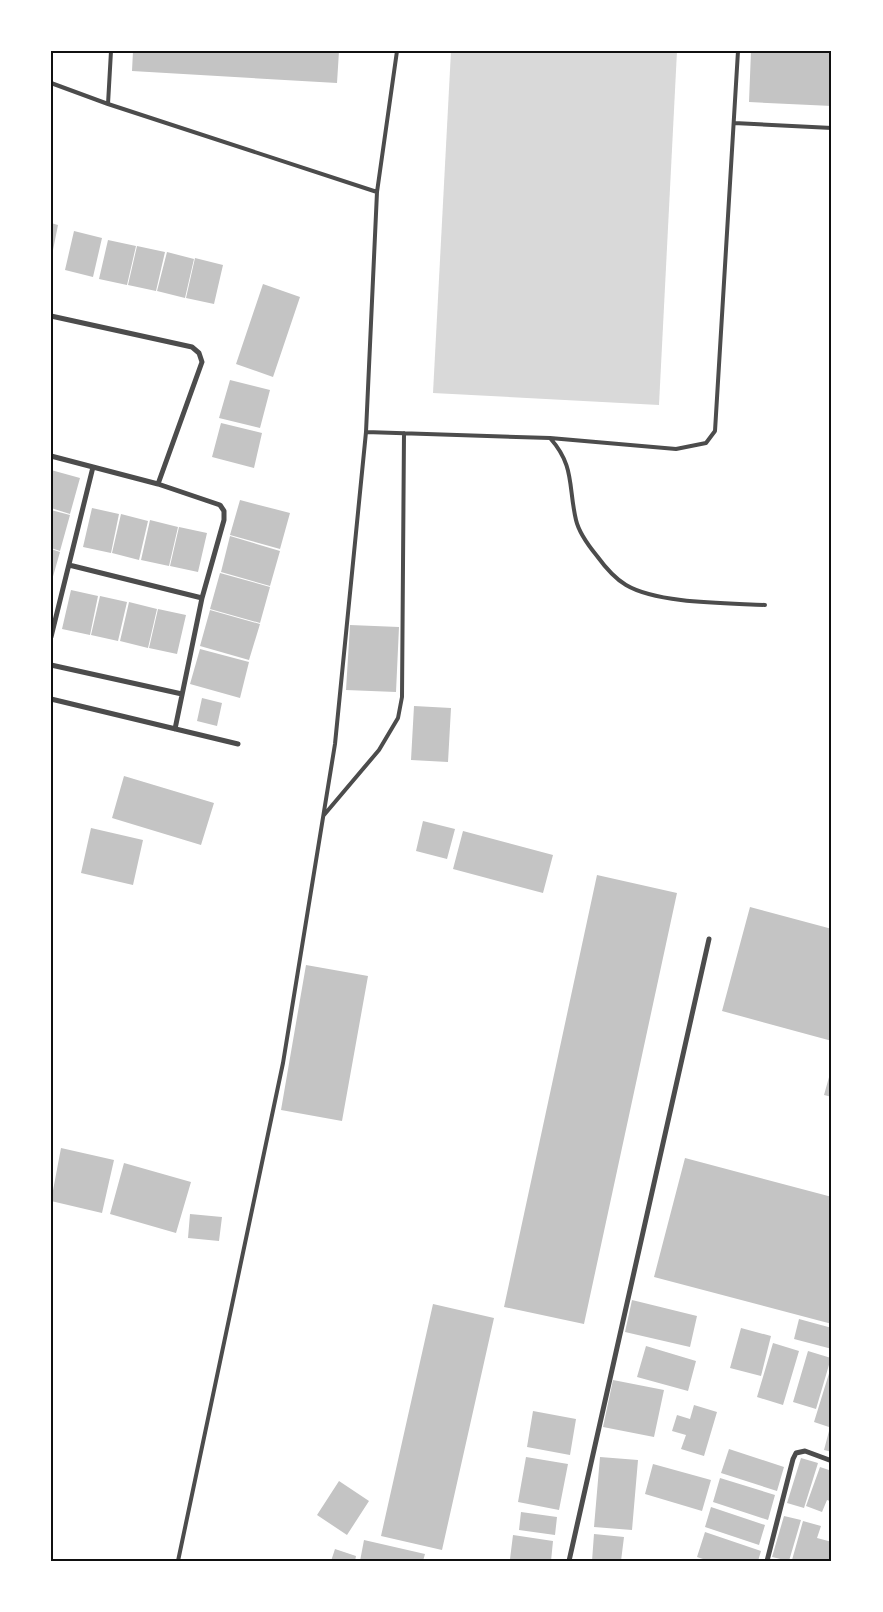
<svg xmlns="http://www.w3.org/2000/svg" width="883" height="1612" viewBox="0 0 883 1612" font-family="Quicksand,sans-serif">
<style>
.water{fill:#d9d9d9}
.building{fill:#c4c4c4}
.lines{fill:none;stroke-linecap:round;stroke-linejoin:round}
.service{stroke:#4c4c4c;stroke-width:4}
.minor{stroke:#4c4c4c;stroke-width:5}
.neatline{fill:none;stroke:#111;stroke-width:2}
</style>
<rect width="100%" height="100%" fill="#fff"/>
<!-- water -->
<path class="water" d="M451,51H677L659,405L433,393Z"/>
<!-- building -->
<path class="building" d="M133,51H339L337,83L132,71Z
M751,51H832V106L749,102Z
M51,223L58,225L52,255L51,254Z
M74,231L102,238L93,277L65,270Z
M108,240L136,246L127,285L99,279Z
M137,246L165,252L156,291L128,285Z
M167,252L194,259L185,298L157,291Z
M195,258L223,265L214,304L186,298Z
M263,284L300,297L273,377L236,364Z
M230,380L270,390L260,428L219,418Z
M221,423L262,433L254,468L212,457Z
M51,470L80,478L70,514L51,508Z
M240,500L290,513L280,549L230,535Z
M92,508L119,514L111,553L83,547Z
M51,510L70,515L60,551L51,548Z
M121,514L148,521L139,560L112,553Z
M150,520L178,527L169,566L141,560Z
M179,527L207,533L198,572L170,566Z
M230,536L280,551L270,586L221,572Z
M51,549L60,552L52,580H51Z
M220,573L270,587L260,623L210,609Z
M71,590L98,596L90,635L62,629Z
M100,596L127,602L118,641L91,635Z
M129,602L157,609L148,648L120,641Z
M158,609L186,615L177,654L149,648Z
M210,610L260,624L249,660L200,646Z
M350,625L399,627L396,692L346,690Z
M200,649L249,662L240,698L190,684Z
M202,698L222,703L217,726L197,721Z
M414,706L451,708L448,762L411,760Z
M124,776L214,803L201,845L112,818Z
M423,821L455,829L447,859L416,851Z
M91,828L143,840L133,885L81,873Z
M463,831L553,855L543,893L453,869Z
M597,875L677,893L584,1324L504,1307Z
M750,907L832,929V1041L722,1011Z
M306,965L368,976L342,1121L281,1110Z
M831,1070H832V1097L824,1095Z
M61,1148L114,1160L102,1213L51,1201Z
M685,1158L832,1197V1324L654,1277Z
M124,1163L191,1182L176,1233L110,1214Z
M190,1214L222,1217L219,1241L188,1238Z
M632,1300L697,1316L690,1347L625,1332Z
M433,1304L494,1318L442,1550L381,1536Z
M799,1319L832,1328V1349L794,1339Z
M741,1328L771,1336L761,1376L730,1368Z
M773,1343L799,1351L783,1405L757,1397Z
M646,1346L696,1361L688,1391L637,1377Z
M808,1351L831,1358L816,1409L793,1402Z
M831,1367L832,1368V1428L814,1422Z
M613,1380L664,1390L654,1437L603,1427Z
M694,1405L717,1412L704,1456L681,1449L686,1435L672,1431L677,1415L690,1419Z
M533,1411L576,1419L570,1455L527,1447Z
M829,1431L832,1432V1452L824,1450Z
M729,1449L784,1467L777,1491L721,1473Z
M526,1457L568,1464L559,1510L518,1502Z
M600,1457L638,1460L632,1530L594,1527Z
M801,1458L818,1463L804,1508L787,1503Z
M653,1464L711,1480L702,1511L645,1494Z
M820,1467L832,1471V1502L827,1500L822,1512L806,1506Z
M720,1478L775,1495L768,1520L713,1502Z
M339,1481L369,1501L347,1535L317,1515Z
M711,1507L765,1525L759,1545L705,1527Z
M521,1512L557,1517L555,1535L519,1530Z
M784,1516L801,1520L789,1561L772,1557Z
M803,1521L821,1526L817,1538L832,1542V1561L792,1560Z
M705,1532L761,1551L758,1561H709L697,1557Z
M594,1534L624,1537L621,1561H592Z
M513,1535L553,1541L551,1561L510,1559Z
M364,1540L425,1554L423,1561H360Z
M335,1549L356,1556L355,1561H331Z"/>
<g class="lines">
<!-- service -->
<path class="service" d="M51,83L108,104L377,192
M108,104L111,51
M734,123L832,128
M366,432L550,438C575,466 568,486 576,520C579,533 588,545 597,556C605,567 614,578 626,585C658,604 728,603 765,605
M550,438L676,449L706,443L715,431L738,51
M324,815L379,750L398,718L402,697L404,433
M178,1561L283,1063L335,744L366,432L377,192L397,51"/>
<!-- minor -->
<path class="minor" d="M51,316L192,347L199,353L202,362L158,484
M51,456L158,484L220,505L224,511V520L202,598L175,729
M69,565L202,598
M51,637L93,467
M51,665L182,694
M51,699L238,744
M569,1561L709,939
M767,1561L793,1459L796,1453L805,1451L832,1461"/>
</g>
<!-- border -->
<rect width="883" height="1612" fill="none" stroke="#ffffff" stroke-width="105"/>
<rect x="52" y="52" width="778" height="1508" class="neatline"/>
</svg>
